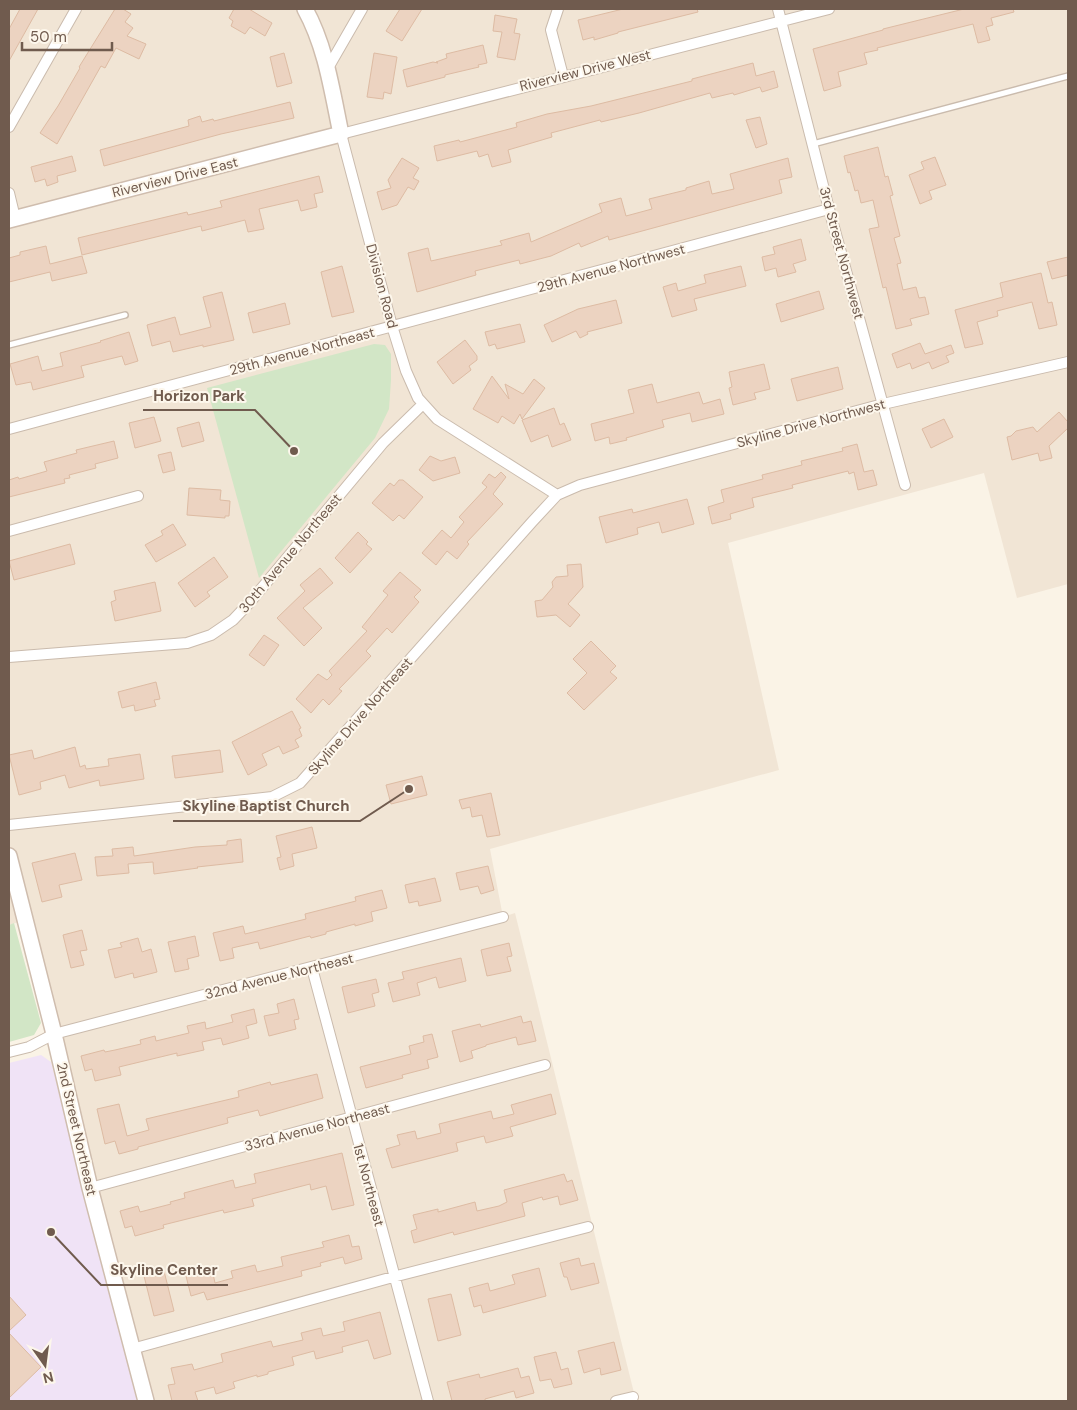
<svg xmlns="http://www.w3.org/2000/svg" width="1077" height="1410" viewBox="0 0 1077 1410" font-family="'DM Sans',sans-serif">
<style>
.residential{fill:#f1e5d5}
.education{fill:#f0e3f6}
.green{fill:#d2e6c6}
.building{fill:#ecd3c1;stroke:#ddbba3}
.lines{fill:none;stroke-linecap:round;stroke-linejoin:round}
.lane-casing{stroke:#cabbad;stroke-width:8}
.street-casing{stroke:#cabbad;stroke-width:12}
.secondary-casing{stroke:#cfbdae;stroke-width:18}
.lane{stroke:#fff;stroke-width:5}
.street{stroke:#fff;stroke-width:10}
.secondary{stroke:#fff;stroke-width:15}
.labels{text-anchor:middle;stroke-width:4;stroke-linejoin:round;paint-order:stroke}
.street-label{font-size:14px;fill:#705b4e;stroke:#fdf7ec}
.leader{fill:none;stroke:#705b4e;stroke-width:2}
.callout-dot{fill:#705b4e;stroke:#fdf7ec;stroke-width:2}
.callout-label{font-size:15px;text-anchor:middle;font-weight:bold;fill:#705b4e;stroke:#fdf7ec;stroke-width:4;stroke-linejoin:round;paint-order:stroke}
</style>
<rect width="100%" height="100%" fill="#faf3e6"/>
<!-- residential -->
<path class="residential" d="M9,9H1068V584L1017,598L984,473L728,543L779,770L490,849L503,917L515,913L636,1401H146L25,920L9,925Z"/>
<!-- education -->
<path class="education" d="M41,1055L51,1062L137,1401H9V1063Z"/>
<!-- green -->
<path class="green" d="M374,344L385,345L391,354V380L389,409L375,438L259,578L207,388Z
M14,923L41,1023L34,1035L9,1042V925Z"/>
<!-- building -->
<path class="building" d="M20,9H38L9,61V29Z
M115,9H123L131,14L125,22L133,28L127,36L146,44L139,59L116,48L105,68L101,66L57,144L40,133L58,106L80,68L79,67Z
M234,9H249L272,23L265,36L250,27L245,34L231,26L233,21L229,18Z
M400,9H422L402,41L386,31Z
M623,9H697L698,12L618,32V33L594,40V37L583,40L578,20Z
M964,9H1013L1014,12L991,18L993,25L986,27L990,40L978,43L973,24L877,48L878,50L864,53L867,64L838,72L841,86L824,91L813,49L883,30V29Z
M495,15L517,19L514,33L520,34L515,60L497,57L502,32L493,31Z
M483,45L487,63L478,65L479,67L445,75V77L407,87L403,70L433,62L438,63L436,62L447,58L446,54Z
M284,53L292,83L277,87L270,57Z
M374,53L397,57L391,94L384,92L383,99L367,97Z
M753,63L756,76L774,71L778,87L762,92L760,87L734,95L733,93L712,98L710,93L639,113L601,122L600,120L551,133L552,137L508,150L511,162L492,167L488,154L479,157L477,151L437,161L434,146L459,140L460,142L517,127L516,123L547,114L591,106L692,81V79Z
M290,102L294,118L221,134L104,166L100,150L189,126L188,120L200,116L202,122L213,119L214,121Z
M760,117L767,144L756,148L746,120Z
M878,147L885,177L888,176L893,195L890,196L900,236L894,238L901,263L897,264L903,290L916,287L919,298L925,297L929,314L910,319L912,325L896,329L886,287L883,288L869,229L879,227L873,200L861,203L858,190L855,191L850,172L848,173L844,156Z
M72,156L76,171L57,176L58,182L47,186L45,179L35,182L31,167Z
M935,157L946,185L929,191L932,199L920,204L909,175L924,169L921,162Z
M402,158L419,168L413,178L419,181L414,190L408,187L397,205L382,210L377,192L391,188L388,180Z
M788,158L792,177L779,180L782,193L609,240L608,236L581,247L579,243L551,256L520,264L519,260L475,271L476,275L417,292L408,253L428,248L431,261L502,245L500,241L529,233L531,242L602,212L599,204L621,198L626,216L652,209L649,199L686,190V188L709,181L712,194L734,189L730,174Z
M319,176L323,192L314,194L317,207L301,211L298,200L259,209L264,229L248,232L245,220L202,231L201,226L82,255L78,238L187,212L188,215L222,207L220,201Z
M801,239L806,260L793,264L796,272L778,277L776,268L765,271L762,257L775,254L773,247Z
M46,246L50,264L82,256L87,273L52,281L50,272L9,282V258L20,255V252Z
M1068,257V275L1052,279L1047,262Z
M342,266L354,312L332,317L321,272Z
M741,266L746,286L694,299L697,310L672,317L663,287L676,283L678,291L706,283L704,275Z
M1041,273L1048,303L1052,302L1057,325L1039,329L1032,302L997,311L998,316L977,322L983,344L965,348L955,310L1003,297L1000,283Z
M819,291L824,309L781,322L776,304Z
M222,292L234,340L203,347V345L173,352L170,341L152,346L147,325L175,317L180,335L211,327L203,297Z
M616,300L622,323L587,332L588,334L580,338L576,331L552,342L544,325L578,309Z
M285,303L290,324L253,333L248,313Z
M520,324L525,342L497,349L495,344L489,346L485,332Z
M129,332L138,361L125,365L122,356L81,366L84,377L33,390L31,382L16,385L10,364L38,356L42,371L63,366L60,353L101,342L100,341Z
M465,340L477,356V360L469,366L471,370L453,384L437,362Z
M920,343L925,354L951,345L954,353L946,356L949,362L932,369L929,362L912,369L910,363L897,368L892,354Z
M764,364L770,389L754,393L756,399L733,405L729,388L732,387L729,372Z
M838,367L843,389L797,401L791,379Z
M492,376L509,399L505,384L523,394L534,379L545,388L522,419L520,414L514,424L502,416L498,423L473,409Z
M652,384L657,403L699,392L703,404L720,399L724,414L692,422L690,413L662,420L664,427L626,438L627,440L610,444L609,437L595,441L591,424L634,413L628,390Z
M554,408L560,425L564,423L571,440L552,447L548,435L531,442L522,420Z
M1059,412L1068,422V428L1049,446L1052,458L1040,461L1038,453L1012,460L1007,437L1011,436L1016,431L1033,427L1037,432Z
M154,417L161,441L135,448L129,423Z
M944,419L953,437L931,448L922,429Z
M199,422L204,441L182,447L177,428Z
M114,441L118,458L95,464L96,468L69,475L70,478L64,479L65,483L9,497V480L18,477L19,479L47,471L44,462L77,453L76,450Z
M857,444L864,472L873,470L877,485L858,490L854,472L849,474L848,471L792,485L793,488L752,498L754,507L730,514L731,519L712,524L708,507L724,502L721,490L763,479L762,475L802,465L801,461L843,451L842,448Z
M171,452L175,470L163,473L158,455Z
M430,456L441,461L455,457L460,473L433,481L419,470Z
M501,472L506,477L493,494L503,504L467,542L469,544L457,559L447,551L436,565L422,553L442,530L451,538L464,522L459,517L487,487L482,483L489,474L495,478Z
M399,480H403L423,497L404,519L399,515L393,521L372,503L390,483L394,486Z
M189,488L221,490L220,500L230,501L229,516H225V518L187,515Z
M687,499L694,524L662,533L659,522L637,528L638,534L606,543L599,517L632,509L633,513Z
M173,524L186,545L156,562L145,545L163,535L161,531Z
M358,532L368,542L366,544L372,549L350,573L335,558Z
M70,544L75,564L14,580L9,561Z
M214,557L228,577L207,592L210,596L195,607L178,583Z
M581,564L583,587L568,604L580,615L570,627L556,615L537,617L535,601L542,600L553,587L552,582L556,577L568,576L567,565Z
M320,568L333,583L303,608L322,628L304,646L277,618L305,591L300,585Z
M400,572L421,590L414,597L419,602L392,633L387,628L366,651L371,656L339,689L342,691L329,705L323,699L311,713L296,699L318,674L327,680L332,675L329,671L367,631L362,627L388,595L383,591Z
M155,582L161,611L115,621L111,602L116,600L114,591Z
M264,635L279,645L264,666L249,655Z
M591,641L616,666L610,672L617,678L584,710L567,693L587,673L573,659Z
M156,682L160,699L154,700L156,706L135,711L134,705L122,708L118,692Z
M292,711L301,728L299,729L302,736L295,740L299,747L283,754L279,746L262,754L267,765L248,775L232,742Z
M75,747L80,767L85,765L86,769L109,766L108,759L140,754L144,779L100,786L99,780L69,788L65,775L40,782L41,789L19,795L9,755L32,750L34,759Z
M220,750L223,772L175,778L172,756Z
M422,776L427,795L391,804L386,785Z
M491,793L500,835L487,837L482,815L472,817L470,807L462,809L459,800Z
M312,827L317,848L292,854L294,866L280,870L277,858L281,857L276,836Z
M241,839L243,862L197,867L198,868L154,874L153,862L128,864L129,873L97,876L95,857L113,856L112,849L133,847L134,856L195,847L227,845V841Z
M75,853L82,880L59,885L62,897L42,902L32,863Z
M488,866L494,890L481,894L478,886L460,890L456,873Z
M435,878L441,901L419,906L418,901L409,903L405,885Z
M382,890L387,908L371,912L373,921L355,926V924L326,932V934L311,938L310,936L260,949L258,942L232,948L234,958L220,961L213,933L243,926L245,934L306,919L305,914L356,901L355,897Z
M82,930L87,950L80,951L84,965L71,968L63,935Z
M195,936L199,956L187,959L189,969L175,972L168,942Z
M138,938L142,952L151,949L157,972L134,978L133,973L115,978L108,950L122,947L120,943Z
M509,943L512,956L507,957L511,971L487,976L481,950Z
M461,958L466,981L439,988L436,977L417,983L420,995L393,1002L388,983L404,979L402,972Z
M376,979L379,992L372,994L375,1006L348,1013L342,987Z
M294,999L299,1019L294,1020L296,1029L269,1036L264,1016L279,1013L277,1004Z
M254,1009L257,1023L246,1026L249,1038L223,1045L221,1038L202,1042L204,1050L177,1056V1053L119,1067L121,1075L95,1081L92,1069L85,1071L81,1056L104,1050L105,1052L115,1050L141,1044L140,1040L155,1036L156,1041L189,1033L187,1026L205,1022L206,1029L233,1022L231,1015Z
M521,1016L523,1023L531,1021L536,1041L518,1045L516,1037L486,1045V1046L471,1051L473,1058L460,1062L452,1031L480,1024L481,1027Z
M432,1034L438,1057L427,1060L429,1068L402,1075L403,1078L366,1088L360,1067L411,1054L409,1046L424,1042L423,1036Z
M317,1074L323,1098L260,1116L258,1110L227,1118L228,1123L138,1147V1149L119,1154L115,1141L105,1144L97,1109L119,1104L127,1136L149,1130L146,1119L239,1097L238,1091L270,1082L271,1085Z
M551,1094L556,1114L510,1127L513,1136L486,1143L484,1136L456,1143L458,1151L392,1168L386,1149L400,1145L397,1135L415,1131L417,1139L441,1133L439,1124L491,1111L493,1119L514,1114L511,1105Z
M342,1153L354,1205L332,1210L326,1186L311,1190L310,1184L252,1199L254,1206L224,1213L223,1210L163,1225L164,1228L135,1236L132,1226L125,1228L120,1211L138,1206L140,1212L171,1204L170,1202L185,1198L184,1193L233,1180L235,1188L256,1183L254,1174Z
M564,1174L567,1182L572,1180L578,1200L560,1205L558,1196L543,1200L542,1197L522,1203L525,1216L454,1235L453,1232L414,1243L411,1231L417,1229L413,1215L438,1209V1212L475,1202L477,1211L499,1206L507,1202L504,1190Z
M349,1235L352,1247L359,1246L362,1259L345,1264L343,1257L320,1263L321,1266L301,1271L302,1276L207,1300L204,1292L191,1296L186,1276L212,1269L215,1283L233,1278L231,1271L255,1265L257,1272L283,1266L281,1257L324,1247L322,1242Z
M579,1258L581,1266L594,1263L599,1283L571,1290L567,1277H564L560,1263Z
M163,1267L174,1311L154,1316L143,1272Z
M539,1268L546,1296L483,1313L481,1305L474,1307L469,1288L488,1283L490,1291L515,1284L512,1275Z
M451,1294L461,1335L438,1341L428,1299Z
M9,1296L26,1315L9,1331Z
M380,1312L391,1354L374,1359L368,1340L342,1347L343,1352L316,1359L314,1351L292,1357L294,1365L268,1372V1374L257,1377V1375L233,1382L235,1388L216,1394L214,1387L195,1392L198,1401H172L168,1385L175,1384L171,1368L192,1364L194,1370L223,1362L221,1354L271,1341L273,1347L303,1340L301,1333L321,1328L323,1336L345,1331L343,1322Z
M9,1333L41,1367L9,1398Z
M614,1342L621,1370L601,1375L600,1368L584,1373L578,1351Z
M556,1352L561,1370L568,1368L572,1384L554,1388L551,1379L540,1381L534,1357Z
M518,1368L521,1378L529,1376L534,1393L516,1398L514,1391L485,1399V1401H452L447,1382L479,1374L480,1378Z"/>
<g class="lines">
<!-- lane casing -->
<g class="lane-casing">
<path id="lane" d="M813,144L1068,76
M9,345L125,315"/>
</g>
<!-- street casing -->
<g class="street-casing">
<path id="street" d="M558,9L551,30L563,76
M778,9L829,209L905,485
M328,68L362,9
M9,127L76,9
M9,193L15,218
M9,429L829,209
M557,495L437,419L418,398L406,371L392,326L341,134L829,9
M9,531L138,496
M9,657L187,643L211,635L233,620L251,601L383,443L423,404
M9,825L272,797L300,783L532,522L557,495L580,485L883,404L1068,362
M312,968L428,1401
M9,1052L29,1047L54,1034L503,917
M90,1188L545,1065
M132,1349L393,1277L588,1227
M616,1401L633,1397"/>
</g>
<!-- secondary casing -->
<g class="secondary-casing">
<path id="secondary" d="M9,220L341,134C332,91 326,47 305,9
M9,856L54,1034L90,1188L146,1401"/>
</g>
<!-- lane -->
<use href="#lane" class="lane"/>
<!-- street -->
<use href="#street" class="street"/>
<!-- secondary -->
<use href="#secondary" class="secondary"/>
</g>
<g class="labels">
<!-- street labels -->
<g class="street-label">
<text transform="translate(585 70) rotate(-14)" y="5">Riverview Drive West</text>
<text transform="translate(175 177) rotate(-14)" y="5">Riverview Drive East</text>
<text transform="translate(842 253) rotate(75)" y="5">3rd Street Northwest</text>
<text transform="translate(611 268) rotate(-15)" y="5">29th Avenue Northwest</text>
<text transform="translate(382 286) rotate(75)" y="5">Division Road</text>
<text transform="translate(302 351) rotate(-15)" y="5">29th Avenue Northeast</text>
<text transform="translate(811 423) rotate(-15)" y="5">Skyline Drive Northwest</text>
<text transform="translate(290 553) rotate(-50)" y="5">30th Avenue Northeast</text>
<text transform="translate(360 716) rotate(-49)" y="5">Skyline Drive Northeast</text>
<text transform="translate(279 976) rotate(-14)" y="5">32nd Avenue Northeast</text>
<text transform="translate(317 1127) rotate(-15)" y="5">33rd Avenue Northeast</text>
<text transform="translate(77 1129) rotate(77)" y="5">2nd Street Northeast</text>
<text transform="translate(369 1185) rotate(75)" y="5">1st Northeast</text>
</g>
</g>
<!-- callouts -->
<path class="leader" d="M294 451L255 410H143M409 789L360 821H173M51 1232L101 1285H228"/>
<g class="callout-dot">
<circle cx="294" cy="451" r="5"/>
<circle cx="409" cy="789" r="5"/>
<circle cx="51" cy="1232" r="5"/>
</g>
<g class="callout-label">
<text x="199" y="401">Horizon Park</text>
<text x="266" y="811">Skyline Baptist Church</text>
<text x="164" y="1275">Skyline Center</text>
</g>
<!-- border -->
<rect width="1077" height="1410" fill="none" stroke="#705b4e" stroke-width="20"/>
<!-- north arrow -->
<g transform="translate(45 1365) rotate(166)" stroke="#fdf7ec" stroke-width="4" paint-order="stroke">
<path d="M0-4L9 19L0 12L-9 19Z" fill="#705b4e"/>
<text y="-8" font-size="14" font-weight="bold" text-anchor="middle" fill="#705b4e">N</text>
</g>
<!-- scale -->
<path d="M22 42v8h90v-8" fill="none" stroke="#705b4e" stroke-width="2.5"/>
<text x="30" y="42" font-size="15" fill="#705b4e" stroke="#fdf7ec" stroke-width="4" paint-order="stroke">50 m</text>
</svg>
